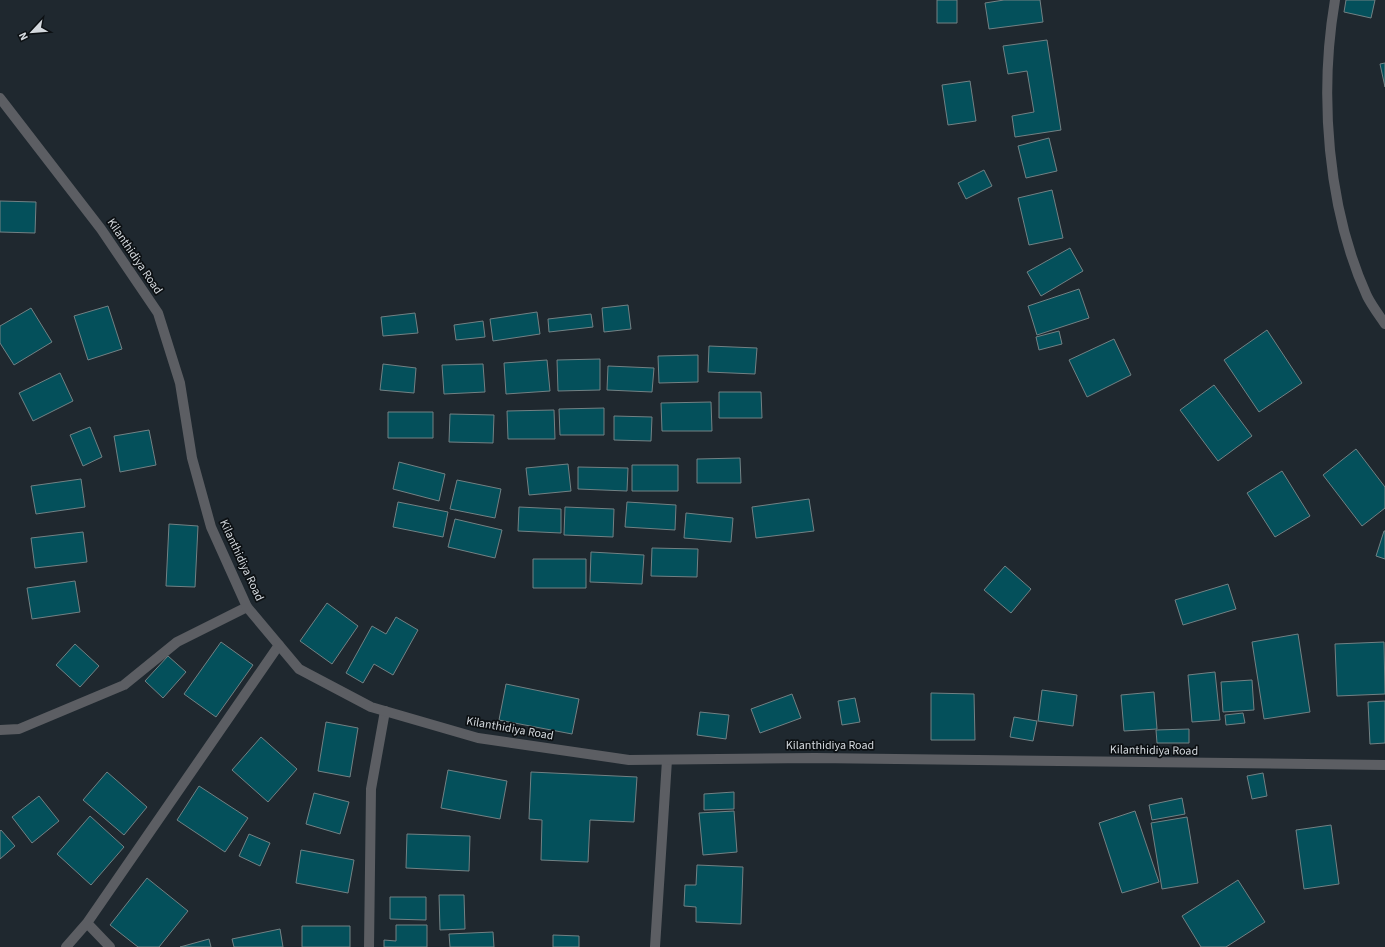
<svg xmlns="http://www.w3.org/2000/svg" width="1385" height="947" viewBox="0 0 1385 947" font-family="'Source Sans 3',sans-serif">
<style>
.building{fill:#04505b;stroke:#728184}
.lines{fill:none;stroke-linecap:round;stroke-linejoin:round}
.minor{stroke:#5c5e63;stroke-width:10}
.tertiary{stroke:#5c5e63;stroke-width:10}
.labels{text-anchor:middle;stroke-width:3.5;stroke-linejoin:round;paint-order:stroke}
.street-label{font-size:12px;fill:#d4d9de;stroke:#0c1013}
</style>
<rect width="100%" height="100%" fill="#1f282f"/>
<!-- building -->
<path class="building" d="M937,0H957V23H937Z
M1004,0H1040L1043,22L989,29L985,3Z
M1346,0H1375L1371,18L1344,12Z
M1047,40L1061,130L1015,137L1012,116L1034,112L1027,71L1008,74L1003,46Z
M1385,63V87L1380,64Z
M970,81L976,121L948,125L942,85Z
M1049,138L1057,171L1026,178L1018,146Z
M984,170L992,186L966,199L958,183Z
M1052,190L1063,238L1029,245L1018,198Z
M0,201L36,202L35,233L0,232Z
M1070,248L1083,271L1041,296L1027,272Z
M1079,289L1089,318L1037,335L1028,306Z
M628,305L631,329L604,332L602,308Z
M108,306L122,349L88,360L74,316Z
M31,308L52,342L14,365L0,343V326Z
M537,312L540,334L493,341L490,319Z
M415,313L418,333L383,336L381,317Z
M591,314L593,327L549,332L548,319Z
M483,321L485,337L456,340L454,325Z
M1267,330L1302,383L1259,412L1224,360Z
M1059,331L1062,344L1039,350L1036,337Z
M1114,339L1131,375L1087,397L1069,360Z
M709,346L757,348L755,374L708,372Z
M698,355V382L659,383L658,356Z
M600,359V390L558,391L557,360Z
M547,360L550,391L506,394L504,363Z
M383,364L416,368L414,393L380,390Z
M483,364L485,392L444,394L442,365Z
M608,366L654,368L652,392L607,390Z
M60,373L73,401L33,421L19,393Z
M1214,385L1252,436L1218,461L1180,410Z
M719,392H761L762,418H719Z
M711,402L712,431H662L661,403Z
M604,408V435H560L559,409Z
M554,410L555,439H508L507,411Z
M388,412H433V438H388Z
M450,414L494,415L493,443L449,442Z
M614,416L652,417L651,441L614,440Z
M90,427L102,457L83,466L70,435Z
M149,430L156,465L120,472L114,436Z
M1356,449L1385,487V508L1362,526L1323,475Z
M740,458L741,483H697V459Z
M399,462L445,474L439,501L393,489Z
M568,464L571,491L529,495L526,468Z
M632,465H678V491H632Z
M578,467L628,468L627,491L578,489Z
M1282,471L1310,516L1275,537L1247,493Z
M81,479L85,507L36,514L31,486Z
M457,480L501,489L495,518L450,509Z
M809,499L814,531L756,538L752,507Z
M398,502L448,512L443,537L393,527Z
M627,502L676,505L675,530L625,527Z
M519,507L561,509V533L518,531Z
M565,507L614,509L613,537L564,535Z
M686,513L733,518L731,542L684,538Z
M455,519L502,530L495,558L448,547Z
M169,524L198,526L195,587L166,586Z
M1384,531H1385V559L1376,556Z
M83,532L87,562L35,568L31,538Z
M652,548L698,549L697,577L651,576Z
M591,552L644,555L642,584L590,582Z
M533,559H586V588H533Z
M1005,566L1031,589L1011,613L984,590Z
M75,581L80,612L32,619L27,588Z
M1228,584L1236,609L1183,625L1175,600Z
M327,603L358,626L332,664L300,641Z
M396,617L418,630L393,675L374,664L363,683L346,673L372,626L386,634Z
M1298,634L1310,712L1264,719L1252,642Z
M221,642L253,665L216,717L184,694Z
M1384,642L1385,694L1337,696L1335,644Z
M75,644L99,666L80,687L56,665Z
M168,656L186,672L163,698L145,681Z
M1215,672L1220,720L1192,722L1188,675Z
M1252,680L1254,710L1223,712L1221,682Z
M506,684L579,699L572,734L499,720Z
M1042,690L1077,695L1073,726L1038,721Z
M1154,692L1157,729L1124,731L1121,695Z
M931,693L974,694L975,740H931Z
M792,694L801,718L760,733L751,709Z
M855,698L860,722L842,725L838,701Z
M1385,701V743L1370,744L1368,702Z
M700,712L729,715L726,739L697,735Z
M1243,713L1245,723L1226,725L1225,715Z
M1014,717L1037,721L1033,741L1010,737Z
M326,722L358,728L350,777L318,771Z
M1189,729V743H1157L1156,730Z
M261,737L297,769L268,802L232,770Z
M448,770L507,781L500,819L441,808Z
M107,772L147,807L124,835L83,800Z
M531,772L637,777L634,822L590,820L588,862L541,860L542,820L529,819Z
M1263,773L1267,796L1252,799L1247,776Z
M199,786L248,818L225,852L177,820Z
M734,792V809L704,810V794Z
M314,793L349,802L340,834L306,824Z
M39,796L59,821L32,843L12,817Z
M1182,798L1185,814L1152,820L1149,805Z
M734,811L737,852L703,855L699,813Z
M1135,811L1159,882L1122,893L1099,823Z
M90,816L124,847L91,885L57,854Z
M1187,817L1198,883L1162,889L1151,823Z
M1331,825L1339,884L1304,889L1296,830Z
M1,830L15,846L0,859V831Z
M249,834L270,843L260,866L239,856Z
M407,834L470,836L469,871L406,868Z
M301,850L354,860L348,893L296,883Z
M697,865L743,867L741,924L696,922V907L684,906L685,885H696Z
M147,878L188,911L159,947H138L110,925Z
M1238,880L1265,922L1226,947H1201L1182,916Z
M439,895H464L465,929L440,930Z
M390,897H426V920L390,919Z
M396,925H427V947H384V940L396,941Z
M302,926H350V947H302Z
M280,929L283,947H234L232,939Z
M493,932L494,947H450L449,934Z
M553,935L579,936V947H553Z
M209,939L211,947H180Z"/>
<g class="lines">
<!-- minor -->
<path class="minor" d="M1335,0C1319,94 1327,208 1367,296C1372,306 1379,315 1385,324
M0,730L19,729L124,685L177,642L247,607
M87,923L110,947
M66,947L87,923L279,645
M369,947L371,789L385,711
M655,947L667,760"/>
<!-- tertiary -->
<path class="tertiary" d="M0,98L101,229L158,313L180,383L192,458L211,527L247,607L299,669L371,707L478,738L629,760L815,758L1385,765"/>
</g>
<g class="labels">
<!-- street labels -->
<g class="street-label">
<text transform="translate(135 256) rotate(56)" y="4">Kilanthidiya Road</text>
<text transform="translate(242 560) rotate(65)" y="4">Kilanthidiya Road</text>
<text transform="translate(510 728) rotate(10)" y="4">Kilanthidiya Road</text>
<text x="830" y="749">Kilanthidiya Road</text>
<text transform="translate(1154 750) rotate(1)" y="4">Kilanthidiya Road</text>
</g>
</g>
<!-- north arrow -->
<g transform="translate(32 32) rotate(244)" stroke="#0c1013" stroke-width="3" paint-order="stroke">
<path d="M0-3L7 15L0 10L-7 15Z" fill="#d4d9de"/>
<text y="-6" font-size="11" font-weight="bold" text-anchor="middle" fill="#d4d9de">N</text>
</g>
</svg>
